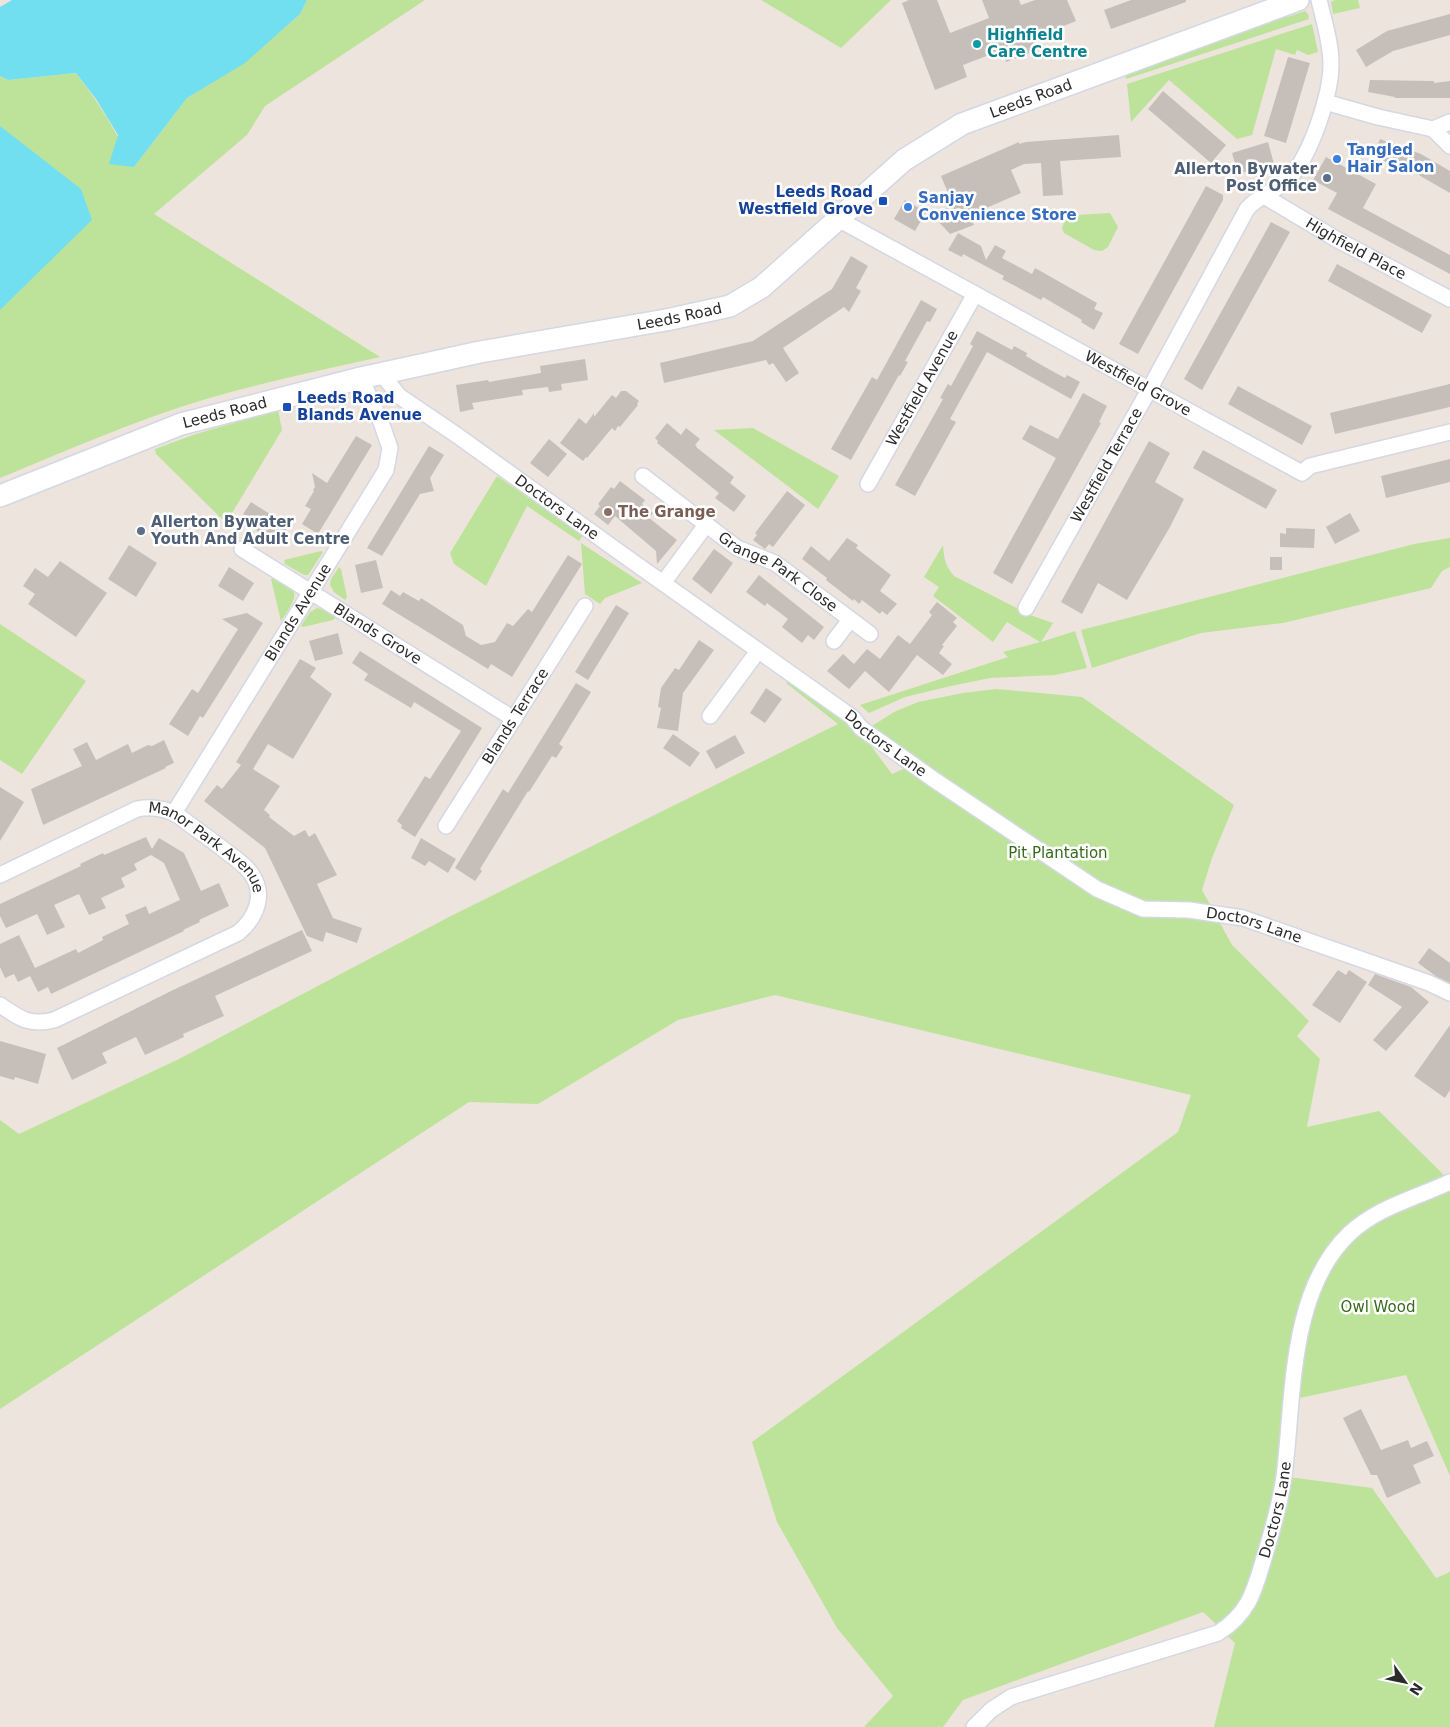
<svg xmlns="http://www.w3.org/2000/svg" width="1450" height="1727" viewBox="0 0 1450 1727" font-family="'DejaVu Sans',sans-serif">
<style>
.green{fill:#bde39a}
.water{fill:#71dfef}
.building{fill:#c6bfb9}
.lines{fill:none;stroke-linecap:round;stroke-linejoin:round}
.street-casing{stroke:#d3d8e4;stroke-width:18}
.secondary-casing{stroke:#d3d8e4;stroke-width:24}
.street{stroke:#fff;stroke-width:15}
.secondary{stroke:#fff;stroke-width:21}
.culture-dot{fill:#0f9aa8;stroke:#fff;stroke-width:2}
.shop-dot{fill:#3f7fe0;stroke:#fff;stroke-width:2}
.service-dot{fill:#5c6f8a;stroke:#fff;stroke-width:2}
.transit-dot{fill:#1a4fb4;stroke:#fff;stroke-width:2}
.education-dot{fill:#8d6e63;stroke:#fff;stroke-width:2}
.labels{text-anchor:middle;stroke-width:5;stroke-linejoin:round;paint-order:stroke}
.culture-label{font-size:15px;font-weight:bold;fill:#0d838f;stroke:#fff;text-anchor:start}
.street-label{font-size:15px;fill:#2b2b2b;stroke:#fff}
.shop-label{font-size:15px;font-weight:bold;fill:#366cbe;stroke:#fff;text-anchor:start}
.service-label{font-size:15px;font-weight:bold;fill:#4e5e75;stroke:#fff;text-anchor:end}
.transit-label{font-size:15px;font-weight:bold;fill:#164399;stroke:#fff;text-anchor:end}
.education-label{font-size:15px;font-weight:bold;fill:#785e54;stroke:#fff;text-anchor:start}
.park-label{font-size:15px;fill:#36691a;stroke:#fff}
</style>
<rect width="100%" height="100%" fill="#ede4dd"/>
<!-- green -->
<path class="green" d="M307,0H425L265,106L247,135L154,214L380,357C322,370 264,382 206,399C136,420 68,450 0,478V76L8,80L76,73C99,103 117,133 134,167L187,98L245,62L300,14Z
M761,0H891L841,48Z
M1335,0H1358L1360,8L1333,14L1331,2Z
M1305,11L1308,14L1309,19L1126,79L1125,74L1286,15L1288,17Z
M1312,24L1318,52L1308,55L1297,50L1295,55L1276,49L1252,135L1237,139L1169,80L1131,122L1127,84Z
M1110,213L1118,227L1108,247L1102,251L1094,250L1064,233L1062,228L1065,220L1076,215Z
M278,410L282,430L226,523L156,454L155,449L196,434Z
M753,428L839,476L818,509L714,430Z
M497,476L583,535L579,541L527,506L486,586L454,564L450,553Z
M1450,538V567L1442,571L1431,588L1283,623L1201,633L1092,668L1081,630L1414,544Z
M581,543L642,583L605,598L600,604L585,594Z
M943,545C944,558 945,566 954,576L1030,615L1053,623L1041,642L1075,631L1087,668L1055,675L990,678L951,686L905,697L869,713L860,705L1008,657L1003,652L1040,642L1007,622L993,642L933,596L939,587L924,577Z
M321,551L323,552L308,575H304L285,564L284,560Z
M339,567L341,569L347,597L345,600L334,592L330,585L331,579Z
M275,578C290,586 301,589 290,607C287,612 284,617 281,621L271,579Z
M317,608L322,609L336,617L333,620L303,627L301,626L310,612Z
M0,624L86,681L22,774L0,760Z
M792,679L859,730L892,774L908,767L921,765L872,726L894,712L918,702L963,693L996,689L1082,697L1234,805L1212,858L1202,890L1232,945L1309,1021L1297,1036L1320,1059L1307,1127L1379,1111L1450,1181V1476L1406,1375L1300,1398L1284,1400C1282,1425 1282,1451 1278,1476C1275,1495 1269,1513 1264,1532C1255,1568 1247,1601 1217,1625L1203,1612L963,1700L943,1727H864L893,1696L837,1628L777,1522L752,1442L1178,1132L1191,1095L775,995L678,1020L538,1104L469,1102L0,1409V1120L19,1134L177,1060L449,917L838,724L786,683Z
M1289,1477L1372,1488L1436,1578L1450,1572V1727H1214L1235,1643L1226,1635L1241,1625L1251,1612L1260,1592Z"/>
<!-- water -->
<path class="water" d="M12,0H307L300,14L245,63L187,98L134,167L109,164L118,135L96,99L76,73L8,80L0,76V7Z
M0,126L81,189L92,220L0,310Z"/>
<!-- building -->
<path class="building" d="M909,0H937L950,33L989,18L982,0H1019L1021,5L1035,0H1067L1076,21L1034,38L1038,50L1006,62L1002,50L963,65L967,77L935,90L902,3Z
M1131,0H1186V2L1111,29L1104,10Z
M1450,14V35L1393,51L1366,67L1356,50L1387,31Z
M1288,57L1310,63L1286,143L1264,136Z
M1370,80L1434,81V83L1450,81V98H1395V97L1368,92Z
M1163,91L1226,145L1211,163L1148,109Z
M1119,135L1121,157L1060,161L1063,195L1043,196L1041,163L1024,164L1011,170L1021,193L970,215L974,225L950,234L935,218L952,202L941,176L1019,142V144L1026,142Z
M1380,139L1421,154L1450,171V193L1415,173L1373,157Z
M1268,142L1274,164L1238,174L1232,153Z
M1326,157L1376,184L1363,208L1450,255V274L1328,209L1337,193L1313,180Z
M1206,186L1223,195V200L1138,354L1119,344Z
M905,200L926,212L915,231L894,219Z
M1271,222L1290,232L1202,390L1184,379Z
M958,233L981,246L986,260L995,245L1006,251L1002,258L1032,274L1035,268L1097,303L1094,309L1103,313L1094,330L1081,322L1082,320L1043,297L1041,300L1002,279L1004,276L963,254L962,257L948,250Z
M851,256L868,266L856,288L861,291L849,312L844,307L783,348L799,373L786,382L773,363L769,365L766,360L664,383L660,363L753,341L832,289Z
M1337,264L1432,315L1422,333L1328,281Z
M921,300L937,309L930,322L927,321L905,361L908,362L900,376L899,375L851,460L831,449L872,377L877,380Z
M977,331L1012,350L1014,346L1027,353L1026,356L1045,367L1065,378L1067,375L1080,382L1071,399L987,352L950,419L956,422L915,496L895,485L943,399L940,398L948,384L951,386L973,346L970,344Z
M585,359L588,380L561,384L562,390L549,392L548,387L522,390L523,395L472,403L474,409L460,412L456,385L488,380L489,382L541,373L540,366Z
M1450,384V407L1335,434L1330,413Z
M1238,386L1312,426L1302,445L1228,404Z
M621,391H626L639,401L637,404L638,405L620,427L618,426L615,431L612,428L587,458L586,457L583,461L560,443L579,418L586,424L594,413V417L612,395L616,398Z
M1083,393L1107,406L1099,422L1101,423L1012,584L993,573L1056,458L1022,439L1030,425L1058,439Z
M667,423L681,435L686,428L700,439L695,445L697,446L696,447L734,477L730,483L746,496L734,512L715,498L719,493L657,443L658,441L655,438Z
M356,436L372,445L318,534L302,524L311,509L305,506L314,491L313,490L315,487L312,473L327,483Z
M549,439L567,454L548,477L530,463Z
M1149,441L1170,453L1155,482L1184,499L1170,527L1127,600L1098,583L1082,614L1061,602Z
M429,446L444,455L430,478L434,491L420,494L382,556L367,548Z
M1203,450L1277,490L1266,509L1193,468Z
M1450,459V482L1386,498L1381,476Z
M620,481L645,500L642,504L653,513L649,518L677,540L657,564L656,551L615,516L608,525L594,514L600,506L598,504L611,487L614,489Z
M787,491L805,505L773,547L769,544L765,549L753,540L757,535L755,533Z
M251,502L289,526L278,544L253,528L256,522L243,514Z
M1350,513L1360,531L1335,544L1326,527Z
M1286,528L1315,529L1314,548L1280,547V533L1286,534Z
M847,538L858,545L856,548L891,575L880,591L897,604L887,615L882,611L880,614L862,600L859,604L854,599L853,601L826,580L827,578L802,559L811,546L829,561Z
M129,545L157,563L136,597L108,579Z
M714,549L733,563L711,594L692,579Z
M568,555L582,564L512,677L491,664L488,669L382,604L391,590L400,596L403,592L419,601L421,598L463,625L466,636L481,645L495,642L507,623L513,626L528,609L532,612Z
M1270,557H1282V570H1270Z
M376,560L383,588L361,593L355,565Z
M60,561L107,593L76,637L28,604L35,594L23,586L35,568L48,577Z
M229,567L254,583L243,601L218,586Z
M759,575L824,627L814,640L808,635L802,643L782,627L788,619L767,603L765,606L746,592Z
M937,602L957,618L953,622L957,626L942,645L944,646L939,653L952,664L943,675L917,655L889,692L865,671L849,689L827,671L843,654L854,664L867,649L880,659L898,635L910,644L932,615L929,612Z
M616,605L629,613L588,680L575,672Z
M247,613L263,623L203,718L200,716L188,736L169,724L192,689L198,693L238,629L222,619Z
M338,633L343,654L315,661L309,641Z
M699,640L714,650L683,693L678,731L657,728L661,708L658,707L661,688L675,668L679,670Z
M360,651L482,728L415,837L401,828L402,825L397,821L425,776L430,779L461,731L414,702L411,708L364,680L368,674L352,663Z
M300,659L316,668L310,677L332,694L293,759L268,744L253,769L280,786L264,810L270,815L269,817L294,836L305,830L309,837L315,833L337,875L317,884L333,918L362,928L357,943L326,932L323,942L307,936L265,848L204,801L217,785L222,789L241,765L236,762Z
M576,683L591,692L559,744L563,747L556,758L552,756L529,792L528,791L480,869L482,871L475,881L455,868L503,789L508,793Z
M766,688L782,699L765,723L750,713Z
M673,734L700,753L690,767L663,748Z
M735,735L745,753L716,769L706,751Z
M164,740L174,763L165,767L166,768L43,825L31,789L82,766L73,749L87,742L96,760L128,744L132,753L148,745L152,746Z
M0,787L24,802L0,841Z
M146,837L152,849L159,838L184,853L201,891L219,883L229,906L199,920L200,922L183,930L184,931L51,994L48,987L38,992L30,976L18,982L14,974L5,978L0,967V944L19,935L35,968L76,949L78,953L103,940L102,937L129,924L125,915L146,906L149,914L180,900L164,863L151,855L134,864L137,870L121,878L125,887L101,898L106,908L89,915L79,894L54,905L65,927L47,935L37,914L6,928L0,916V904L81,866L80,864L103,853L104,855Z
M421,838L456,859L448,873L429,861L425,866L411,858Z
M302,930L312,951L215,996L224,1016L183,1034L184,1037L145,1055L136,1037L102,1053L107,1063L72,1080L57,1048L171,991Z
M1429,948L1450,963V983L1437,977L1418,963Z
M1338,970L1346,975L1349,970L1367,982L1340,1023L1312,1005Z
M1375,974L1411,987L1429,1002L1386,1051L1373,1040L1402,1007L1368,985Z
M1450,1025V1090L1445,1098L1414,1076Z
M0,1041L46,1054L38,1084L15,1077L14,1080L0,1076Z
M1361,1409L1381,1450L1408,1440L1411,1448L1427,1441L1434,1456L1413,1465L1421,1483L1387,1498L1377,1475H1371L1343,1418Z"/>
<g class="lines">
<!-- street casing -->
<g class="street-casing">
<g id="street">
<path d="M1325,102L1378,117L1433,129L1450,122"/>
<path d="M1433,129L1450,146"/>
<path id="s1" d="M1264,196L1336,239L1450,299"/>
<path id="s2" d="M838,219L1302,473L1310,466L1450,432"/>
<path id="s3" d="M382,374L399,396L458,436L622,554L852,717L861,728L936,781L1097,889L1143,909L1189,910L1243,918L1429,983L1450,993"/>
<path id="s4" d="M643,476L737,548L775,563L870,634"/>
<path id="s5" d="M868,484L975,294"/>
<path id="s6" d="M242,549L514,719"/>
<path d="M663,583L706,525"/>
<path id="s7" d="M1026,608L1149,390L1247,209C1258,195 1278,191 1290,177C1311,155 1331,94 1331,64C1331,43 1324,21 1319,0"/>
<path d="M834,641L850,620"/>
<path d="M710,716L758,651"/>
<path id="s8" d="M174,813L386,470L390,448L381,422L361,378"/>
<path id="s9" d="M446,826L585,606"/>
<path id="s10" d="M0,875L137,809C153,806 166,808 180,817C194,828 209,838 223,849C232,856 243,863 250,872C267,894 256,918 238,933L54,1020C30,1026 20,1019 0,1005"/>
<path id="s11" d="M974,1727L991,1710L1011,1697L1218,1633C1249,1613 1254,1592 1264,1558C1272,1532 1280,1504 1284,1477C1294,1400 1288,1291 1350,1233C1378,1207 1416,1198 1450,1182"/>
</g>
</g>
<!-- secondary casing -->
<g class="secondary-casing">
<g id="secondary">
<path id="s12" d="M0,496L181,424L361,378L480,352L666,320L730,306L762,287L904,160L962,124L1298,0"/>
</g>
</g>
<!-- street -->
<use href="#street" class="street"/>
<!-- secondary -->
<use href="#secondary" class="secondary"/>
</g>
<!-- markers -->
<circle class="culture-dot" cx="977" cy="44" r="5"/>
<g class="shop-dot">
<circle cx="1337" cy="159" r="5"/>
<circle cx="908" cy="207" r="5"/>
</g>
<g class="service-dot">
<circle cx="1327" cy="178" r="5"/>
<circle cx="141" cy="531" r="5"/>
</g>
<g class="transit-dot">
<rect x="878" y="196" width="10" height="10" rx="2.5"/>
<rect x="282" y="402" width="10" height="10" rx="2.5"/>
</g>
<circle class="education-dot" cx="608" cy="512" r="5"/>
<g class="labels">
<!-- culture labels -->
<g class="culture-label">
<text x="987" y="40">Highfield<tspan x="987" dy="17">Care Centre</tspan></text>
</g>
<!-- street labels -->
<g class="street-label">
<text dy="5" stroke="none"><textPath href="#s12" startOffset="1126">Leeds Road</textPath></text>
<text dy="5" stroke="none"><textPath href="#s1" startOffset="106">Highfield Place</textPath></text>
<text dy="5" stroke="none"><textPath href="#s12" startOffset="705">Leeds Road</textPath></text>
<text dy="5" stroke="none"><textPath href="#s2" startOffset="342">Westfield Grove</textPath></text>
<text dy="5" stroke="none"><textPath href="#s5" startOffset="110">Westfield Avenue</textPath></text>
<text dy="5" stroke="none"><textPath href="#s12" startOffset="240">Leeds Road</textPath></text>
<text dy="5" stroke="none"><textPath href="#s7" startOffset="164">Westfield Terrace</textPath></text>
<text dy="5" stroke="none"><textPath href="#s3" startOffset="221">Doctors Lane</textPath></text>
<text dy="5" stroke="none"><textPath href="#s4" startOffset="166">Grange Park Close</textPath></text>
<text dy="5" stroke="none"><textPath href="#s8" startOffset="236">Blands Avenue</textPath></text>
<text dy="5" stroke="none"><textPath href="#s6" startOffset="160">Blands Grove</textPath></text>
<text dy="5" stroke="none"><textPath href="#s9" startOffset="130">Blands Terrace</textPath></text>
<text dy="5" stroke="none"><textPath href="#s3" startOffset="626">Doctors Lane</textPath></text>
<text dy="5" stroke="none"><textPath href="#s10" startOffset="236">Manor Park Avenue</textPath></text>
<text dy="5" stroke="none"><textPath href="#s3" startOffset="1046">Doctors Lane</textPath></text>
<text dy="5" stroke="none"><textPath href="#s11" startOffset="405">Doctors Lane</textPath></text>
</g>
<!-- shop labels -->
<g class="shop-label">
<text x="1347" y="155">Tangled<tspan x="1347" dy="17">Hair Salon</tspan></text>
<text x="918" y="203">Sanjay<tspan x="918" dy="17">Convenience Store</tspan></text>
</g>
<!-- service labels -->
<g class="service-label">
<text x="1317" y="174">Allerton Bywater<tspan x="1317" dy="17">Post Office</tspan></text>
<text x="151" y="527" text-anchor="start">Allerton Bywater<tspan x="151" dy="17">Youth And Adult Centre</tspan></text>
</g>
<!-- transit labels -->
<g class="transit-label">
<text x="873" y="197">Leeds Road<tspan x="873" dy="17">Westfield Grove</tspan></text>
<text x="297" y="403" text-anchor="start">Leeds Road<tspan x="297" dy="17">Blands Avenue</tspan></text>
</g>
<!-- education labels -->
<g class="education-label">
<text x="618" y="517">The Grange</text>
</g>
<!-- park labels -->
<g class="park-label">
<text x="1058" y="858">Pit Plantation</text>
<text x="1378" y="1312">Owl Wood</text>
</g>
</g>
<!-- north arrow -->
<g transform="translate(1405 1682) rotate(123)" stroke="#ffffff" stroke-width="4" paint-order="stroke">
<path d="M0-4L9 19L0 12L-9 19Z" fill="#2b2b2b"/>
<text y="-8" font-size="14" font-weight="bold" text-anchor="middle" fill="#2b2b2b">N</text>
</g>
</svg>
